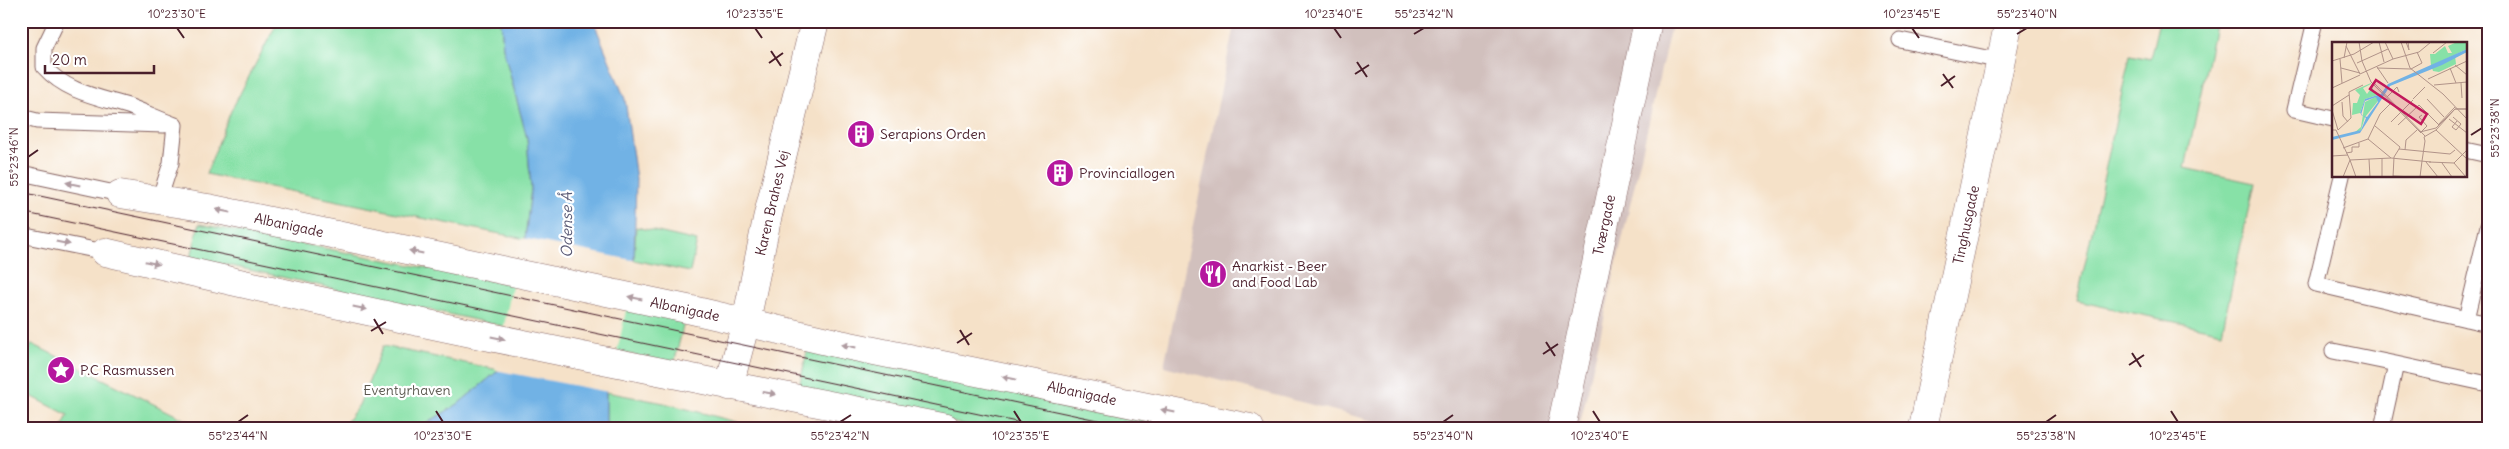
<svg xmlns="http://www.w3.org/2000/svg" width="2509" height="449" viewBox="0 0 2509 449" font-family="Delius,sans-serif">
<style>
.industrial{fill:#d1c0bd}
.green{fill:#87e1a7;stroke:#688069}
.water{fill:#71b2e5;stroke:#5e6888}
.pier{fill:#f5e1c8}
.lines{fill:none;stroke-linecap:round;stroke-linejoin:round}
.service-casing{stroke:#866362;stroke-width:17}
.minor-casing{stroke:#866362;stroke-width:29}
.service{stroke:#fff;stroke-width:15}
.minor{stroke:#fff;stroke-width:28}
.tram{stroke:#4a1f2b;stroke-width:1}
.oneway{fill:#ae9aa0}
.ticks{fill:none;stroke:#4a1f2b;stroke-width:2}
.labels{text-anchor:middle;stroke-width:4.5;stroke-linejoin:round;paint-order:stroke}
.poi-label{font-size:14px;fill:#4a1f2b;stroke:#fff;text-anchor:start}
.street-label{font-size:14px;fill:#4a1f2b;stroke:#fff}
.park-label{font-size:14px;fill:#5c5950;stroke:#fff}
.water-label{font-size:15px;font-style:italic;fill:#5a5a75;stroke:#fff}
.inset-road{fill:none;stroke:#b19389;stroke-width:1}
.view{fill:#c2185b;fill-opacity:0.15;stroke:#c2185b;stroke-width:2.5}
.inset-edge{fill:none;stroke:#4a1f2b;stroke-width:2.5}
.neatline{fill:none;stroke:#4a1f2b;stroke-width:2}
.ticks-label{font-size:12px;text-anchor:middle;fill:#4a1f2b}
</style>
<rect width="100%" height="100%" fill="#fff"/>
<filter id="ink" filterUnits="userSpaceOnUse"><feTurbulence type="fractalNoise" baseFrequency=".02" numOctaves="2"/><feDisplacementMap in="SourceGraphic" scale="10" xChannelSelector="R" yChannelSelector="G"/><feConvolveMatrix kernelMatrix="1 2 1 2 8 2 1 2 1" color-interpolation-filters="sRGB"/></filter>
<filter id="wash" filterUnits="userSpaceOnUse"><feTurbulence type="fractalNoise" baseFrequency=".0096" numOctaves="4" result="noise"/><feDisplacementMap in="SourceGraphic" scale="20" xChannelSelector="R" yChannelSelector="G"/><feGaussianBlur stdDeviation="1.12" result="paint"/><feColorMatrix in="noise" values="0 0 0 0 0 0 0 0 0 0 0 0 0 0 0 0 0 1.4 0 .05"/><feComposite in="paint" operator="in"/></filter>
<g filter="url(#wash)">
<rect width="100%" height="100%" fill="#f5e1c8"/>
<!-- industrial -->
<path class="industrial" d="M1235,21H1672L1579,428H1400L1164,366Z"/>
<!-- green -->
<path class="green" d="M278,21H501L503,48L527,138L531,189L525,239L206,174L231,111Z
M2159,21H2216L2185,168L2254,183L2222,332L2077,301L2130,55L2150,59Z
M199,224L685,318L674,364L191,257Z
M636,227L697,241L690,272L634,260Z
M32,344L202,428H62L68,415L27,394L21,397V385L25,375L21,364Z
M383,346L499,370L458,404L419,428H342L359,405Z
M808,347L1196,428H980L798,391Z
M606,392L664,403L760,428H606Z"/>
<!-- water -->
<path class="water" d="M501,21H596L597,30L625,99L636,179L634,260L606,392V428H419L458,404L499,370L525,239L531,189L527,138L503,48Z"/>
<!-- pier -->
<path class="pier" d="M522,238L637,261L608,392L495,370Z"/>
</g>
<g filter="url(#ink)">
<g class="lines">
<!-- service casing -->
<g class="service-casing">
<path id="service" d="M57,21L44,48V67C66,92 98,97 128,106C144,112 159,119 175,125
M2315,21L2294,110L2333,119
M1900,40L2001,61
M21,117L37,121L164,125
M2465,150L2488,155
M21,173L120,194
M2342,176L2316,284L2488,324
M159,200L171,163L175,125
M21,235L105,252
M2466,319L2488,226
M2333,351L2396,364
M2382,428L2396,364L2488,384"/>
</g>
<!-- minor casing -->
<g class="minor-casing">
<path id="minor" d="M120,194L208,208L692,310L840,344L1250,428
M105,252C384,318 665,373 946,428
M729,386L746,322L767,219L815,21
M1561,428L1648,21
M1923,428L2009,21"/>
</g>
<!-- service -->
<use href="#service" class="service"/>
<!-- minor -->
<use href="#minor" class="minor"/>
<!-- tram -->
<path class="tram" d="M21,192L1135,428
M21,212L1045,428"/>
</g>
<!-- one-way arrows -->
<defs><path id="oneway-solid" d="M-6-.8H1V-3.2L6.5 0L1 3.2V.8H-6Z" transform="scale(1.25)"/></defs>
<g class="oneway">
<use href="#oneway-solid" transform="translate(73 184) rotate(-168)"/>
<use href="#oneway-solid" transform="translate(223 211) rotate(-168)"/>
<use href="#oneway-solid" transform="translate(63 243) rotate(11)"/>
<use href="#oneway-solid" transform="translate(416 252) rotate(-168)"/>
<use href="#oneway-solid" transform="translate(152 263) rotate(13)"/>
<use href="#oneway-solid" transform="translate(635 298) rotate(-168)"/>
<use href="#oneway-solid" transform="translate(360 308) rotate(12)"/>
<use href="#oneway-solid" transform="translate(498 338) rotate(12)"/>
<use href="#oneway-solid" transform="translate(849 346) rotate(-169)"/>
<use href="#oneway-solid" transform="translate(1009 378) rotate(-168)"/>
<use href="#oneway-solid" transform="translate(769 393) rotate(10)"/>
<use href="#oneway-solid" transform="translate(1168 411) rotate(-168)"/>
</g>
</g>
<!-- ticks -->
<path class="ticks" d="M177,28L184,38M755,28L762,38M1334,28L1341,38M1912,28L1919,38M1414,34L1424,28M2017,34L2027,28M771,51L781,66M1357,62L1367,77M769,63L783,53M1355,74L1369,65M1943,74L1953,88M1941,86L1955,76M2471,135L2482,128M28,157L38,150M374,319L383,334M960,330L969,345M371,331L386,322M1546,342L1555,356M957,343L972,333M2132,353L2141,367M1543,354L1558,344M2129,365L2144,355M436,411L443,422M1014,411L1021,422M1593,411L1600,422M2171,411L2178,422M238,422L248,415M840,422L851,415M1443,422L1453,415M2046,422L2056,415"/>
<!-- icons -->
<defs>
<g id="building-disc" transform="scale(1.4375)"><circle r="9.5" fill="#b5179e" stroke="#fff"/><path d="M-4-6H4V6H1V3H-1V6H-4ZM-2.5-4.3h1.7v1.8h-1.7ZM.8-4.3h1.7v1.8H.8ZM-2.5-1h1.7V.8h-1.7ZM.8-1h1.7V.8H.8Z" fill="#fff"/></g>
<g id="restaurant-disc" transform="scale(1.4375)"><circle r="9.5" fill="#b5179e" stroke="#fff"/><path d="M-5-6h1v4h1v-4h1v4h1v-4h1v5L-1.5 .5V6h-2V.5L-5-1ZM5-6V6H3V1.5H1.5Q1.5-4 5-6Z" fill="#fff"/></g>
<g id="sight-disc" transform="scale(1.4375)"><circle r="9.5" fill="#b5179e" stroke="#fff"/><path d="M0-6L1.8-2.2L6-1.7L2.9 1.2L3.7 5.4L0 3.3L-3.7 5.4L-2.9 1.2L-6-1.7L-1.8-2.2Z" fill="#fff"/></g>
</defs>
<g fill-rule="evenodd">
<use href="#building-disc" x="861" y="134"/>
<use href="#building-disc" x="1060" y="173"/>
<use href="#restaurant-disc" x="1213" y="274"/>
<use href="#sight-disc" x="61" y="370"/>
</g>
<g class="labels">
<!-- poi labels -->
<g class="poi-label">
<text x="880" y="139">Serapions Orden</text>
<text x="1079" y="178">Provinciallogen</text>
<text x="1232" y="271">Anarkist - Beer<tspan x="1232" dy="16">and Food Lab</tspan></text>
<text x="80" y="375">P.C Rasmussen</text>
</g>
<!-- street labels -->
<g class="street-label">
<text transform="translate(772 203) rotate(-77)" y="5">Karen Brahes Vej</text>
<text transform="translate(289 225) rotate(12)" y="5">Albanigade</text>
<text transform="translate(1604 225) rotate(-78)" y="5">Tværgade</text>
<text transform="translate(1966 225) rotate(-78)" y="5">Tinghusgade</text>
<text transform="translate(685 309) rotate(12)" y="5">Albanigade</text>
<text transform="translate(1082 393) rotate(12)" y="5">Albanigade</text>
</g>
<!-- park labels -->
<g class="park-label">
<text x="407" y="395">Eventyrhaven</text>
</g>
<!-- water labels -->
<g class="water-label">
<text transform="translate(567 225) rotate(-90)" y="5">Odense Å</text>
</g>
</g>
<!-- overview -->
<g transform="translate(2332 42)">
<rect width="135" height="135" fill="#f5e1c8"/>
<path d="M125,0H135V7L99,24L98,12H103L113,4L116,11H120L116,4ZM123,14L124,22L107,30L101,29L100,26ZM39,41V42L31,46L35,52L40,45L43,51L49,52L33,57L28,71L20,73L21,61H25L28,53L23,48ZM45,54L46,59L33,75L29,88L22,91L29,85L33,60Z" fill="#87e1a7"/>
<path d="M135,7V10L110,23L58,44L28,91L0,98V95L29,88L34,76L28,71L33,57L49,52L56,42ZM44,55L46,60L35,75L29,73L33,59Z" fill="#71b2e5" fill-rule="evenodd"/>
<path class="inset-road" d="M27,0L30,19L39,40L88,90L104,86L123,67H135M47,0L52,20M53,0L61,17M69,0L78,26L111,52L135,77M74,0L77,8L76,0M14,4L28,32M101,11L115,0M12,16L15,0M8,17L10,41M0,19L22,12L42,0M25,21L56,7M123,23L135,33M45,25L56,41M9,26L28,31M45,26L79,27L90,21L85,10M118,26L124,41M28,32L61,17L87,10L99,0M96,37L135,19M42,41L93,94M129,41L130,56M102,43L135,40M0,46L28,33M55,55L65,45L67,50M81,57L93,45M95,57L112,75M10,60L11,74L16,80M0,64L17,53M0,68L6,88L19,76L17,50L31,43M121,75L129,82L124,88L120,85L125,79M117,77L135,91M59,80L81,58M66,83L87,63L106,82M106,83L123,65M43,84L68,105L67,107M0,88H4L18,118M104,88L135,117M88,91L95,84L87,75L90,73M36,97L48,72L59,61M93,99L92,95L104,88L123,67H135M11,106L36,97L59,116M67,107L118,112L123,108M73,108L74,98L85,88M14,111L20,110V105H27V101M0,114L16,113M50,116V135M37,117L38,135M18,118L59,116L99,120M90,119L93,99M94,120L106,135M97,120L122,121L135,108M110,121L120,135M122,121L134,135M61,134L83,135M11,135L18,118L24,135M61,135L62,115L67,107M88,135L90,119"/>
<path class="view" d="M44,38L95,72L89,82L38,47Z"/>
<rect width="135" height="135" class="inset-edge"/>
</g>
<!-- margin -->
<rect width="2509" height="449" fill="none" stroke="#fff" stroke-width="55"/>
<!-- scale -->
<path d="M45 65v8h109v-8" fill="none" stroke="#4a1f2b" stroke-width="2.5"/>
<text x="52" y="65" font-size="15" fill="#4a1f2b" stroke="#ffffff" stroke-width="4" paint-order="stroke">20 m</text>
<rect x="28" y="28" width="2454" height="394" class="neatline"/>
<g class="ticks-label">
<text x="177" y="18">10°23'30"E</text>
<text x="755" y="18">10°23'35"E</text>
<text x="1334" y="18">10°23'40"E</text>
<text x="1424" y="18">55°23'42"N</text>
<text x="1912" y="18">10°23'45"E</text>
<text x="2027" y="18">55°23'40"N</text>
<text transform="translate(2495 128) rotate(-90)" y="4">55°23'38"N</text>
<text transform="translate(14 157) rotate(-90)" y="4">55°23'46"N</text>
<text x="238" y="440">55°23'44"N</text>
<text x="443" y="440">10°23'30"E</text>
<text x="840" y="440">55°23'42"N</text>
<text x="1021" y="440">10°23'35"E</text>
<text x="1443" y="440">55°23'40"N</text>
<text x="1600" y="440">10°23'40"E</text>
<text x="2046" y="440">55°23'38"N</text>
<text x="2178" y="440">10°23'45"E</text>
</g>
</svg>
